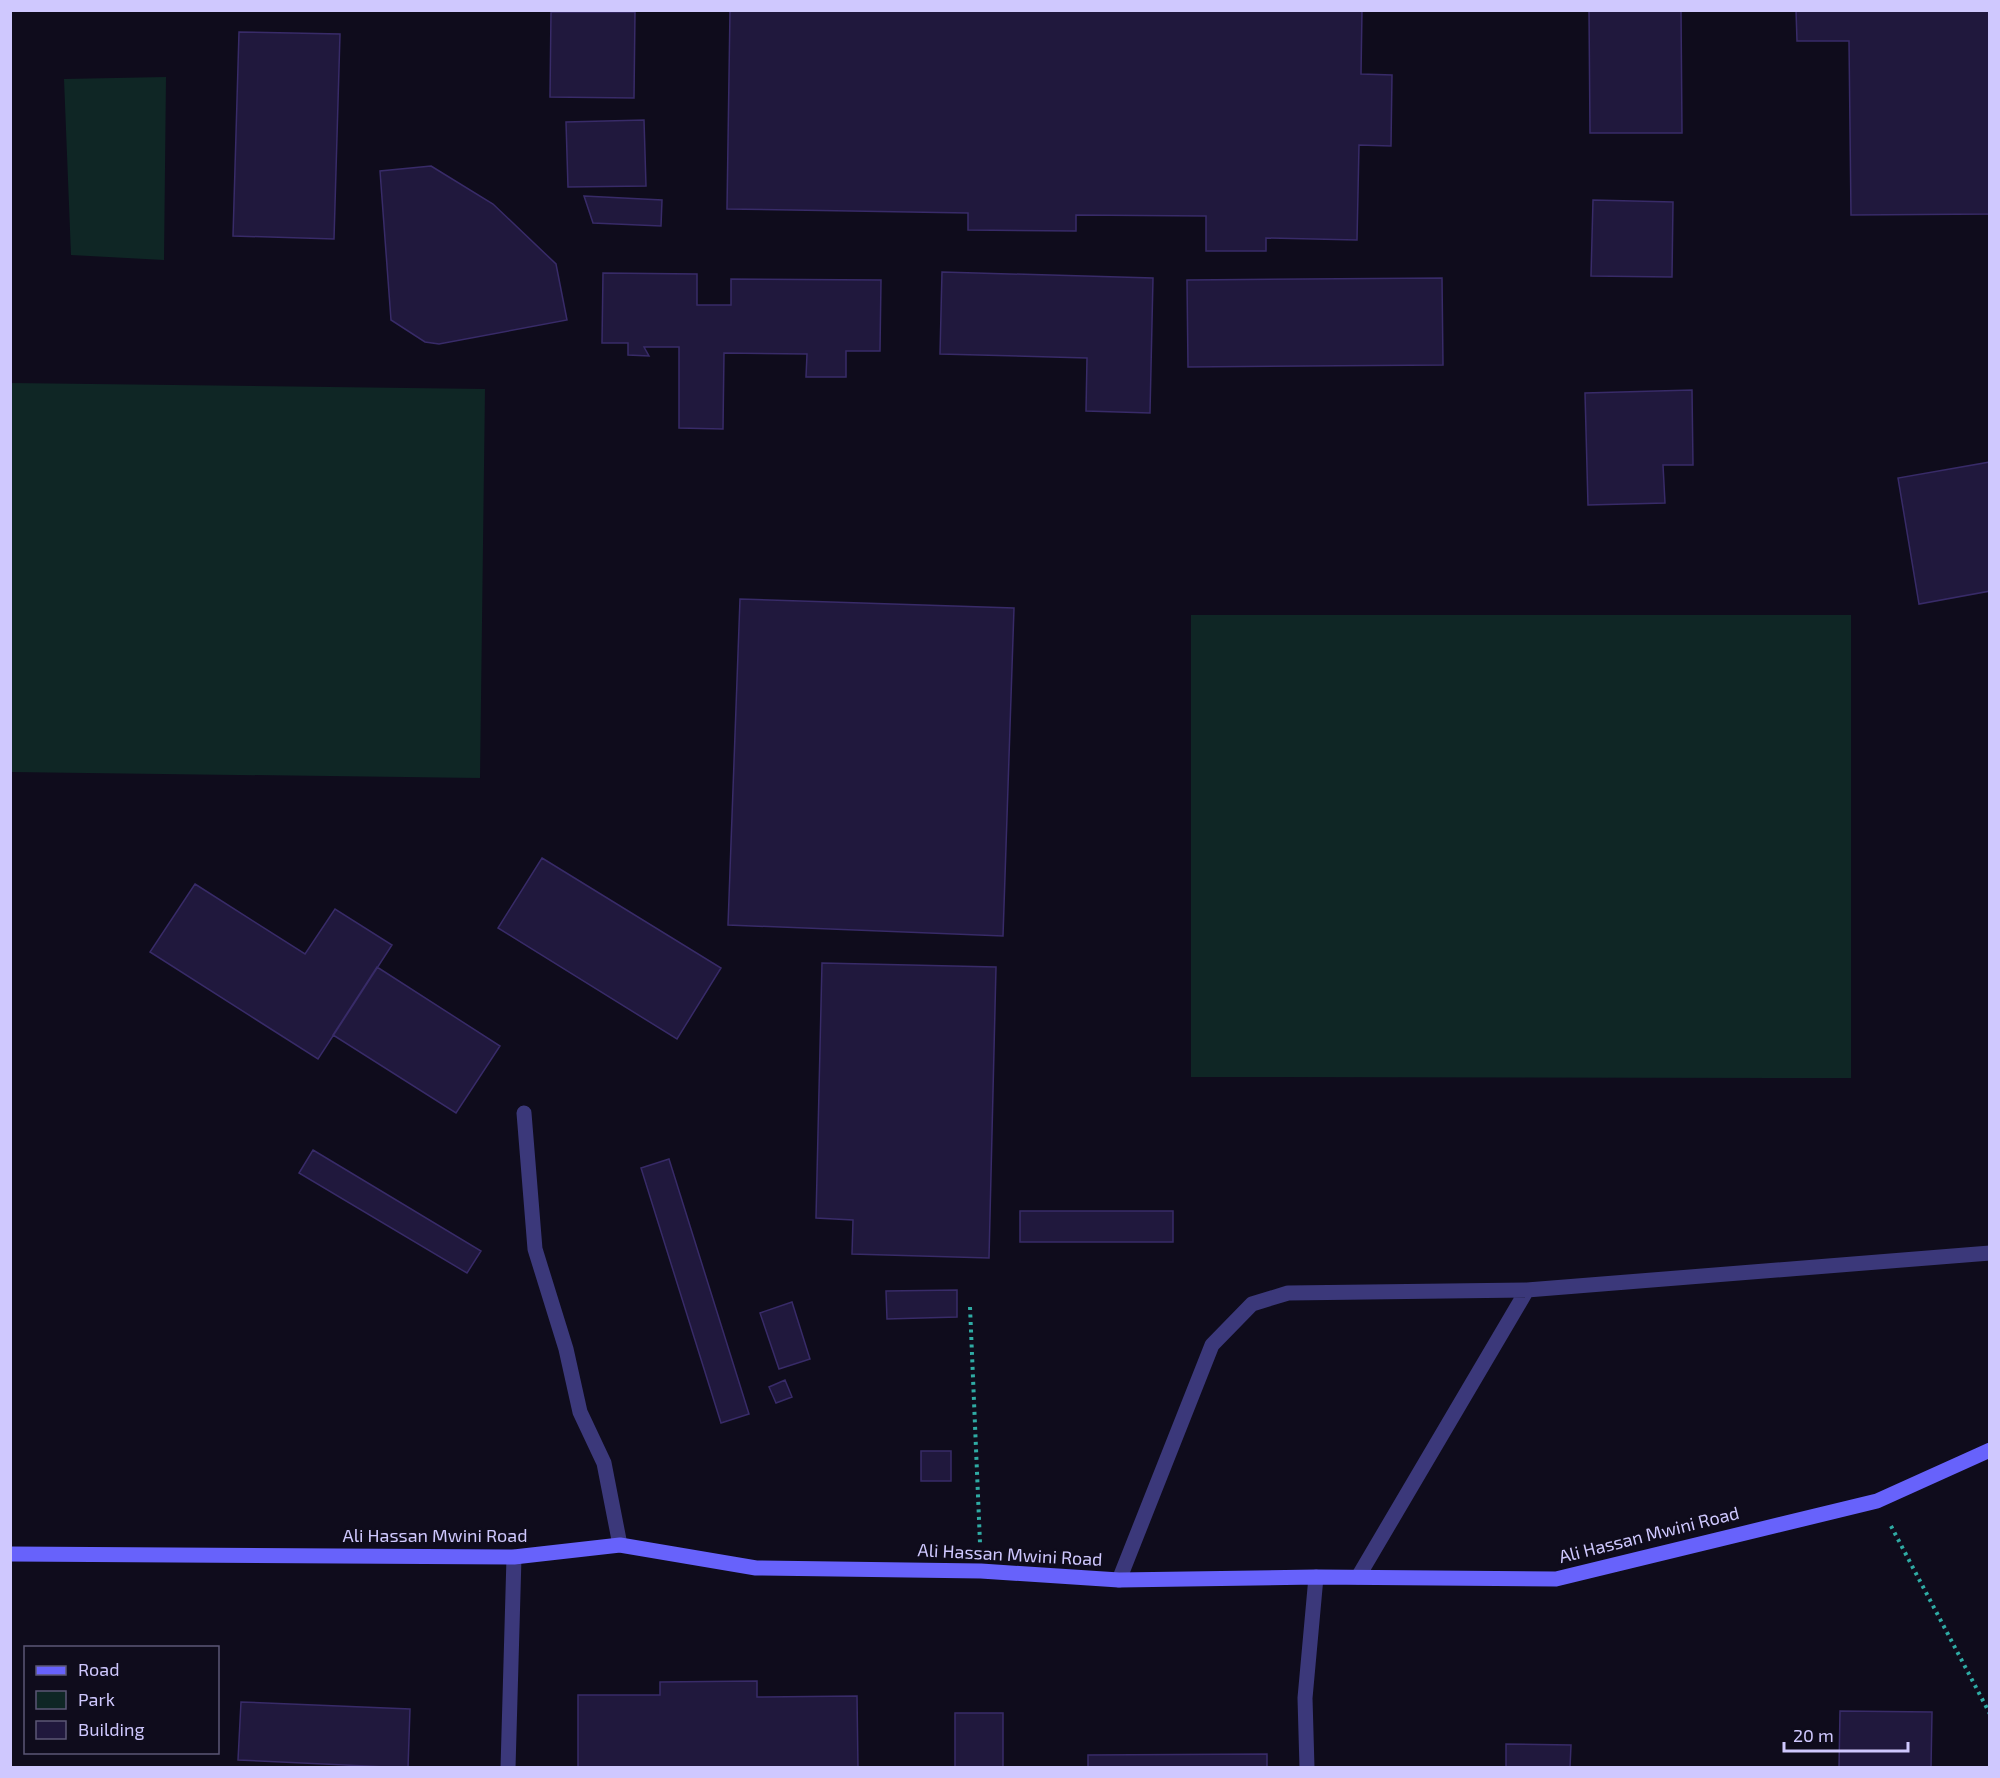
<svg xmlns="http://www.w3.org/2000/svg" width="2000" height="1778" viewBox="0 0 2000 1778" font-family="'Exo 2',sans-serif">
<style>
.green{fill:#0f2625}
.building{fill:#20183d;stroke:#382b68;stroke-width:1.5}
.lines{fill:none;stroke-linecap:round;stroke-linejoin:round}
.path{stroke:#2faba4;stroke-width:4;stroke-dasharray:3 4.5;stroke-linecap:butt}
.service{stroke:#3b387a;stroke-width:15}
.secondary{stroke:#6762fb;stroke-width:15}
.labels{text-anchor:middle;stroke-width:4.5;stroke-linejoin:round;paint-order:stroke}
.street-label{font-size:18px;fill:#cfc8fe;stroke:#0f0c1c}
</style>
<rect width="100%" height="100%" fill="#0f0c1c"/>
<!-- green -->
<path class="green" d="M166,77L164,260L71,255L64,79Z
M11,383L485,389L480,778L11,772Z
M1191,615H1851V1078L1191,1077Z"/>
<!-- building -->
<path class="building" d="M730,10H1362L1361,74L1392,75L1391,146L1359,145L1357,240L1266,238V251H1206V216L1076,215V231L968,230V213L727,209Z
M1589,10H1681L1682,133H1590Z
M1796,10H1990V214L1851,215L1849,41H1797Z
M551,12H635L634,98L550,97Z
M239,32L340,34L334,239L233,236Z
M644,120L646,186L568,187L566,122Z
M431,166L493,204L556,264L567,320L439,344L425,342L391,320L380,171Z
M584,196L662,200L661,226L593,223Z
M1593,200L1673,202L1672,277L1591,276Z
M942,272L1153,278L1150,413L1086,411L1087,358L940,354Z
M603,273L697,274V305H731V279L881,280L880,351H846V377H806L807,354L724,353L723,429L679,428V347H644L649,356L628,355V343H602Z
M1442,278L1443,365L1188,367L1187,280Z
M1692,390L1693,465H1663L1665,503L1588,505L1585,393Z
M1990,462V591L1919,604L1898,478Z
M740,599L1014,608L1003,936L728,925Z
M542,858L721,968L677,1039L498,928Z
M195,884L305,954L335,909L392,945L318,1059L150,952Z
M822,963L996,967L989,1258L852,1254L853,1220L816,1218Z
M377,967L500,1046L456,1113L333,1035Z
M313,1150L481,1251L467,1273L299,1173Z
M669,1159L749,1414L721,1423L641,1168Z
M1020,1211H1173V1242H1020Z
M957,1290V1317L887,1319L886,1291Z
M792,1302L810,1359L779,1369L760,1313Z
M785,1380L792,1397L776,1403L769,1387Z
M921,1451H951V1481H921Z
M757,1681V1697L857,1696L858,1768H578V1695H660V1682Z
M241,1702L410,1709L408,1768L238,1760Z
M1840,1711L1932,1712L1931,1768H1839Z
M955,1713H1003V1768H955Z
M1506,1744L1571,1745L1570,1768H1506Z
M1267,1754V1768H1088V1755Z"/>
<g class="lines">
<!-- path -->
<path class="path" d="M970,1307L980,1543
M1891,1526L1990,1714"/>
<!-- service -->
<path class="service" d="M524,1113L535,1249L566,1349L580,1412L604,1463L620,1545
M1358,1577L1527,1290
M1119,1580L1212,1345L1252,1304L1288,1293L1527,1290L1990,1253
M508,1768L514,1557
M1307,1768L1305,1698L1316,1577"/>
<!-- secondary -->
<path class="secondary" d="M10,1554L514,1557L620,1545L756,1568L981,1571L1119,1580L1316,1577L1556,1579L1877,1501L1990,1450"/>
</g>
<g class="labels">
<!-- street labels -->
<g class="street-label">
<text transform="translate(1649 1535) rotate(-14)" y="6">Ali Hassan Mwini Road</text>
<text x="435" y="1542">Ali Hassan Mwini Road</text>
<text transform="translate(1010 1555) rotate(3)" y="6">Ali Hassan Mwini Road</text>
</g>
</g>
<!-- border -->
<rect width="2000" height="1778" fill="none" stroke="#cfc8fe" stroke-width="24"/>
<!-- legend -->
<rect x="24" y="1646" width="195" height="108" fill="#0f0c1c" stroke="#5c5776" stroke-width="1.5"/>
<rect x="36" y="1666" width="30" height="9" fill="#6762fb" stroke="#5c5776" stroke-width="1.5"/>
<text x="78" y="1676" font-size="18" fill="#cfc8fe">Road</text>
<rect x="36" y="1691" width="30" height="18" fill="#0f2625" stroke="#5c5776" stroke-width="1.5"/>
<text x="78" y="1706" font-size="18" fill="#cfc8fe">Park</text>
<rect x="36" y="1721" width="30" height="18" fill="#20183d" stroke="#5c5776" stroke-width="1.5"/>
<text x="78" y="1736" font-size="18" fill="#cfc8fe">Building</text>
<!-- scale -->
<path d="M1784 1742v9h124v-9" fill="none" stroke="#cfc8fe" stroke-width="3"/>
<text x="1793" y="1742" font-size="18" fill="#cfc8fe" stroke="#0f0c1c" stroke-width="4.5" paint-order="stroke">20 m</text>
</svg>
